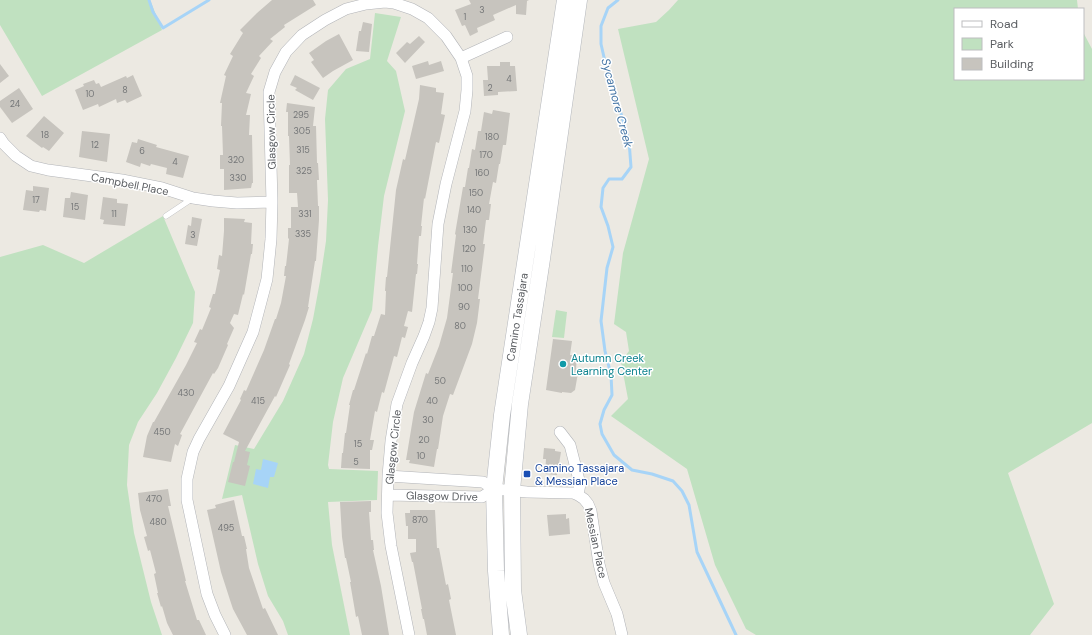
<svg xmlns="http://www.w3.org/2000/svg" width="1092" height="635" viewBox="0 0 1092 635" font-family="'DM Sans',sans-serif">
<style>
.green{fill:#c0e1c0}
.water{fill:#a7d4f7}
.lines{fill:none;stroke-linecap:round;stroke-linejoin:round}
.stream{stroke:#a7d4f7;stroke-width:3}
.building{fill:#c7c4be}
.service-casing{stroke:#b2b4b8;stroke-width:6}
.minor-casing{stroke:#b2b4b8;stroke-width:12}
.secondary-casing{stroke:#b3b6bb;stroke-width:17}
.service{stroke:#fff;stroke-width:5.5}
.minor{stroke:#fff;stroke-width:11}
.secondary{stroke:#fff;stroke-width:16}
.culture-dot{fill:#0f9aa8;stroke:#fff;stroke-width:1.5}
.transit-dot{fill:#1a4fb4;stroke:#fff;stroke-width:1.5}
.labels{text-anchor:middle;stroke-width:3;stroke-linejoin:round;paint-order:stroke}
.number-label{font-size:9px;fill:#757778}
.street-label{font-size:11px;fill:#5a5d61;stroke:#fff}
.culture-label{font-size:11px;fill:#0d838f;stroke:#fff;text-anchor:start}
.transit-label{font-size:11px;fill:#164399;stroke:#fff;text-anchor:start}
.water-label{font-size:12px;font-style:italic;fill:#4676a6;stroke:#fff}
</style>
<rect width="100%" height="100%" fill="#ece9e2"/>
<!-- green -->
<path class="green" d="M0,0H150L162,30L42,96L0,25Z
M678,0H1077L1078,9H955V79H1083V32L1092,49V423L1008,473L1054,604L1030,635H756L746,629L715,565L687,469L611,416L628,399L621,362L629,351L626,332L614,324L623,253L649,159L618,29L656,22L669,10Z
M375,13L401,17L387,61L396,71L405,111L384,196L378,246L372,310L343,378L333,422L328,465L329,469L378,471L377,500L328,502L332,545L350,635H288L283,621L268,596L258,564L242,495L222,499L235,445L254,449L283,401L304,354L313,319L320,281L326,241L328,200L325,119L328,90L346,69L370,59Z
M163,216L195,292L193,323L176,358L157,393L138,422L129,445L127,485L134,533L151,602L162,635H0V257L43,245L84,263Z
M556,310L567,312L564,338L552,337Z"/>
<!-- water -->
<path class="water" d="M263,459L278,463L274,477H270L268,488L253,484L256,469L261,470Z"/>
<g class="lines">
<!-- stream -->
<path class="stream" d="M149,0L153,12L163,28L209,0
M618,0L608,8L601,26V44L606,66L612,83L629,141L631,167L622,179H609L603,188L601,207L608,226L613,247L607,268L601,321L605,351L611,375L612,395L604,410L600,424L602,434L614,455L632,470L652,474L673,481L682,491L689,505L697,552L736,635"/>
</g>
<!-- building -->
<path class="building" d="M272,0H313L316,5L284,25L285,27L270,39L273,41L259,56L261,58L251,74L254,76L246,93L251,94L246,115H250L249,135H252L253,183H252L251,188L224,190V169H220V155H223L222,126H221L222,103H220L226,76L224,75L233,56L230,54L243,33L240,30L257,13Z
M469,0H529L527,1L526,15L516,14V5L493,15L495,20L477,28L478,32L470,36L465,25L462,26L455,10L471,4Z
M363,22L372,24L369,52L356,51L359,31H361Z
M339,34L353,60L333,71L323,78L311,62L314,60L309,53L326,41Z
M419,36L425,42L405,63L396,53L407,42L410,44Z
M428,61L429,65L441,61L444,71L416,79L412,66Z
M500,62H510V66H515L517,91L498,92V95L484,96L483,80H488L487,66H500Z
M0,64L9,76L0,83Z
M133,75L142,96L127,103L125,100L117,103L116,99L99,107L98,104L83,110L75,90L84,86L83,84L94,80L96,84L99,83L101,87L126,76L127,78Z
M295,75L320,88L313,100L295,90L297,88L290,85Z
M420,85L436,88V92L444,93L441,114L445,115L439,143L436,142L425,199L424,198L421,226H422L421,236H419L417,264H418L417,274H416L412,312L408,311L404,326L408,327L405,338L402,337L397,357L394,356L384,393L382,392L377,412L375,411L370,440H374L372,450H370V469L341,468L342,453H343L345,433H346L350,405H349L353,390H354L366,353L367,354L372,336H374L381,314L385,315L386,291H385L386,277H387L396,190L403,159L405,160L419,99Z
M19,88L33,109L12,123L0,107V101Z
M287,103L315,107L313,126H316L317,163H318L319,180H317L318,206H319V220L316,261H315L308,307H309L305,320L289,364L290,365L276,397L275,396L245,451L250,452L247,465L250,466L245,486L228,482L233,462H234L239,442L223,434L241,400L240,399L244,390L246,391L264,350L275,319H276L281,303L286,276H284L285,266H286L289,239L288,238V228H291V207H298L297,193H289V165H290L289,136H288V112H286Z
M493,110L510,113L506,145H503L500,164H499L496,183L493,182L489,204H491L489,220H486L483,244H485L480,283L478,299H480L477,323L472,344L453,395L450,394L443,416L438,449H437L434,467L409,463L410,460H406L414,412L426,373L428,374L439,346L447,318L453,273H451L456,235L455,234L463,187H465L468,168H469L472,149L475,150L478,131H481L484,112L492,114Z
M44,116L64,133L49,151L43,147L42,148L26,136Z
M82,131L110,134L107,162L79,157Z
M138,139L157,145L156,147L189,156L183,178L166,174L167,168L151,164L150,166L141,163L140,167L126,162L132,142L137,143Z
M33,186L49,188L46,211L40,210L39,212L23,210L26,190L33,191Z
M71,192L88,195L85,220L63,217L65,198H70Z
M103,197L117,199V203L128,204L125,226L103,224L104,220L100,219Z
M192,217L202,219L197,246L185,244L188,225L191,226Z
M224,218L245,219L244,222L252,223L251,244H253L252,254H251L244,295L243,294L238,315L234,314L230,323L234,328L227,344L228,345L218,368L214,374L213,373L180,434L182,435L178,446L175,444L171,462L143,457L147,436L153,422H154L186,365L197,343L194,342L200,329L202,330L211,308L209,307L213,294H215L220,270L217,269L219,255L222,256L224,231Z
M553,339L572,341L570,355H573V358L577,359L576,368L578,373L575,390L571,393L562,392V393L546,390Z
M544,448L555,449V451L561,452L559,464H563L562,473H557V475L545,474L546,459H543Z
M168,489L171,506H168L186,581H185L197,620H199L206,635H173L167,623L162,606L161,607L157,593H158L154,574L156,573L150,550L148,551L144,537L147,536L140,510L138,493Z
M234,500L242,536H244L247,549H246L249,568L263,609L265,608L278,635H247L233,609L230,600L221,572L207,510L216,508L215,505Z
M371,501V512H369L371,540H373L374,550H373L381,586L389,635H362L358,616L356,617L350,582H351L346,558H345L342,537L340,502Z
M410,510H435L437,548H439L446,585L448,584L451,599L449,600L456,635H427L424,619H423L421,609H422L413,562H412L410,553L416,552V539H408V526H406L405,513H410Z
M566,514V519L569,518L570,534L549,536L547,515Z"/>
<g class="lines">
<!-- service casing -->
<g class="service-casing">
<path id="service" d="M166,216L193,198"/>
</g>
<!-- minor casing -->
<g class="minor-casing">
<path id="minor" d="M461,58L507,37
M0,138L4,144L16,156L31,166L48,170L122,180L162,188L193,198L213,201L237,203L272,202
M560,432L570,445L580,484L578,495
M388,476L483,482L494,489L527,492L573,493L578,495L584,499L588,504L591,511L599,564L604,583L617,614L622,635
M388,495L482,497L494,489
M225,635L215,615L207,594L187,500V479L193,452L199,439L229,386L253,332L267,279L271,239L272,202L269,92L275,72L286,52L302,35L325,20L346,9L366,4L385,2L394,3L412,9L428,18L446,36L461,58L467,76V90L465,111L446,184L438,224L432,308L429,322L424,336L412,363L397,404L391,441L388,476L387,513L391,546L409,635"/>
</g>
<!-- secondary casing -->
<g class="secondary-casing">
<path id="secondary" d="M501,635L496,571L494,489L502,415L565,0
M519,635L513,590L512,490L520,404L542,259L579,0"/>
</g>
<!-- service -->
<use href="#service" class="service"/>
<!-- minor -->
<use href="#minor" class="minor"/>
<!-- secondary -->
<use href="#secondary" class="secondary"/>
</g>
<!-- markers -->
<circle class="culture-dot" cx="563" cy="364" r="4"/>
<rect class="transit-dot" x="523" y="470" width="8" height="8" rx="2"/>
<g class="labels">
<!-- number labels -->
<g class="number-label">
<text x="482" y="13">3</text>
<text x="465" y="20">1</text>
<text x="509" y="82">4</text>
<text x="490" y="91">2</text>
<text x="125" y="93">8</text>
<text x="90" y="97">10</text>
<text x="15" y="107">24</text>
<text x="301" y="118">295</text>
<text x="302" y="134">305</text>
<text x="45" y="138">18</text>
<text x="492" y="140">180</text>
<text x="95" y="148">12</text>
<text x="303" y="153">315</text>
<text x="142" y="154">6</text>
<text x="486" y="158">170</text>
<text x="236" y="163">320</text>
<text x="175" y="165">4</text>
<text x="304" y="174">325</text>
<text x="482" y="176">160</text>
<text x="238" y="181">330</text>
<text x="476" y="196">150</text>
<text x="36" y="203">17</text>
<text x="75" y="210">15</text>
<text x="474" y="213">140</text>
<text x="114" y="217">11</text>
<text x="305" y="217">331</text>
<text x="470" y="233">130</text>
<text x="303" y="237">335</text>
<text x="193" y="238">3</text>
<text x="469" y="252">120</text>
<text x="467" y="272">110</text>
<text x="465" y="291">100</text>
<text x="464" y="310">90</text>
<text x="460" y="329">80</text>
<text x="440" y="384">50</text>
<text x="186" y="396">430</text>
<text x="258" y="404">415</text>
<text x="432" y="404">40</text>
<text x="428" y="423">30</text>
<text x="162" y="435">450</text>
<text x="424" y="443">20</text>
<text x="358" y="447">15</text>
<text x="421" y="459">10</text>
<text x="356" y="465">5</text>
<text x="154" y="502">470</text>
<text x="420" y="523">870</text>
<text x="158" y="525">480</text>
<text x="226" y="531">495</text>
</g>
<!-- street labels -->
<g class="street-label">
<text transform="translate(271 132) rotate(-91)" y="4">Glasgow Circle</text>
<text transform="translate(130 184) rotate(11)" y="4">Campbell Place</text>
<text transform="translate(517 317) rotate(-81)" y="4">Camino Tassajara</text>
<text transform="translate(393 447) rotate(-84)" y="4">Glasgow Circle</text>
<text transform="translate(442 496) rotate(1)" y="4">Glasgow Drive</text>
<text transform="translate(596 543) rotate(78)" y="4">Messian Place</text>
</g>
<!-- culture labels -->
<g class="culture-label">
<text x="571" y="362">Autumn Creek<tspan x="571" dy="13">Learning Center</tspan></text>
</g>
<!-- transit labels -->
<g class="transit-label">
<text x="535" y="472">Camino Tassajara<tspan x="535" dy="13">&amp; Messian Place</tspan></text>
</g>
<!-- water labels -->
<g class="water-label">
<text transform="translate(617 103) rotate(75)" y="4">Sycamore Creek</text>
</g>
</g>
<!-- legend -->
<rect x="954" y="8" width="130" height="72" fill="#ffffff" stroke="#bdbec0"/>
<rect x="962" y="21" width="20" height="6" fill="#ffffff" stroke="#bdbec0"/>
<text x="990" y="28" font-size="12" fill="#5a5d61">Road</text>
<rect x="962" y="38" width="20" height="12" fill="#c0e1c0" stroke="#bdbec0"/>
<text x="990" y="48" font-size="12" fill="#5a5d61">Park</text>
<rect x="962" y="58" width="20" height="12" fill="#c7c4be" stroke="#bdbec0"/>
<text x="990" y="68" font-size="12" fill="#5a5d61">Building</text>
</svg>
